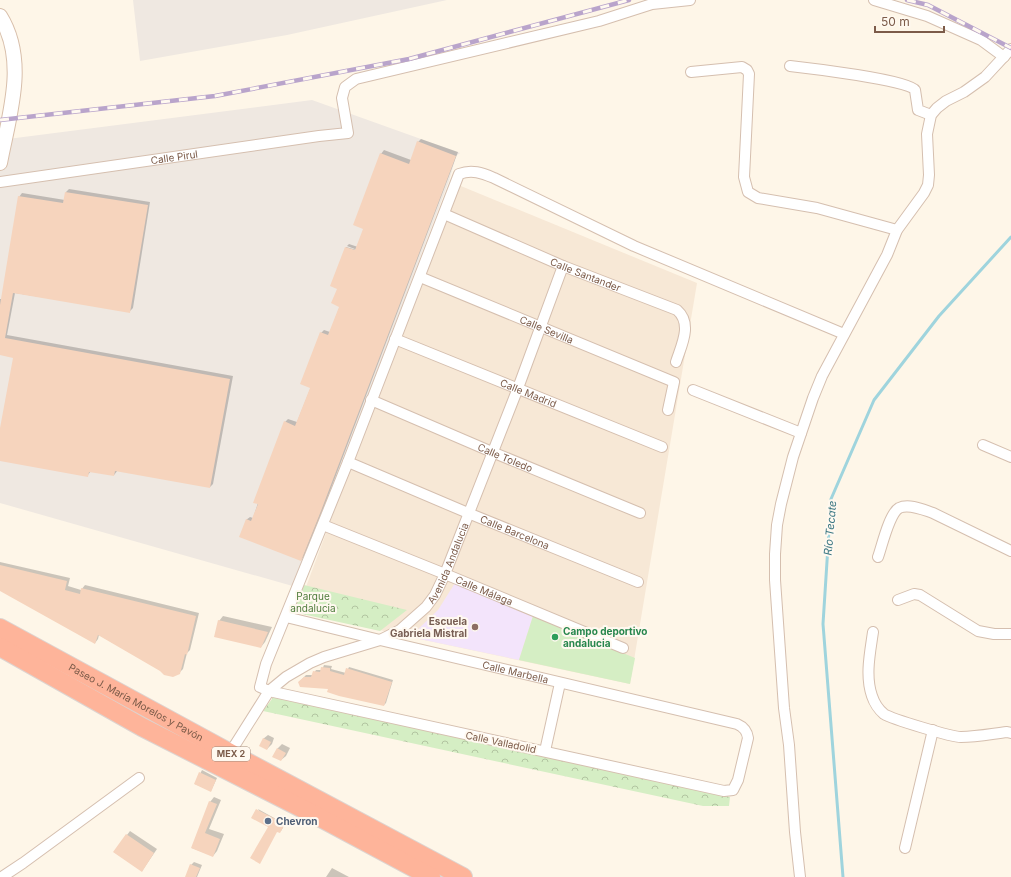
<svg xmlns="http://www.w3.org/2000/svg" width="1011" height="877" viewBox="0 0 1011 877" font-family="Inter,sans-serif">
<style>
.residential{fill:#f7e8d6}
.industrial{fill:#efe8e1}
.education{fill:#f3e4fb}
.forest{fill:url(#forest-crowns)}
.pitch{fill:#d5eec4}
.shadow{fill:#0003}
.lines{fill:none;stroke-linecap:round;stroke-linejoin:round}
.stream{stroke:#9fd4dd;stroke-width:3}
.building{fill:#f6d4bd}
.street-casing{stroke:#d5bfaf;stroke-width:12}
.secondary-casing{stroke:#d8bfab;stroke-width:16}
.highway-casing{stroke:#ddd4d0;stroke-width:20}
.street{stroke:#fff;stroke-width:10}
.secondary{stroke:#fff;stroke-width:14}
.highway{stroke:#feb49a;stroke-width:18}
.rail-casing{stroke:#b9a4cb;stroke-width:4.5}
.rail{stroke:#fff9f0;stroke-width:3;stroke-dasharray:9;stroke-linecap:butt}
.education-dot{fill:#8d6e63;stroke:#fff9f0;stroke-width:1.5}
.leisure-dot{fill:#2e9e5b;stroke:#fff9f0;stroke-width:1.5}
.service-dot{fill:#5c6f8a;stroke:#fff9f0;stroke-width:1.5}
.labels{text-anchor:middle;stroke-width:4;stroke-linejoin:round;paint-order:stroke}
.shield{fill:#fff9f0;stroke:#a38a7b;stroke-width:1}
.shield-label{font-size:9px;font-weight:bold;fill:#7c5b49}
.street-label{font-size:10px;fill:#7c5b49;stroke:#fff9f0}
.park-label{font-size:10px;fill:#4f7c3c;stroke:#fff9f0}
.education-label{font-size:10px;font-weight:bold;fill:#785e54;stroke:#fff9f0;text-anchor:end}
.leisure-label{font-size:10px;font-weight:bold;fill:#27864d;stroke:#fff9f0;text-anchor:start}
.service-label{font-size:10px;font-weight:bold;fill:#4e5e75;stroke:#fff9f0;text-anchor:start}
.water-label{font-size:11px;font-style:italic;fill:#3a7682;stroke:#fff9f0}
</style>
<defs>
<pattern id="forest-crowns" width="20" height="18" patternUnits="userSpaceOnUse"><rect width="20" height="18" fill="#d5eec4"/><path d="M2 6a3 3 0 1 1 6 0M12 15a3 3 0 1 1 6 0" fill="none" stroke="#b2c4a1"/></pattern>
</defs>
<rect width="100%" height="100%" fill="#fef6e8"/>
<!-- residential -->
<path class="residential" d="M456,184L697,283L630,684L410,637L297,611Z"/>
<!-- industrial -->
<path class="industrial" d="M133,0H447L287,35L140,61Z
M312,100L460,153L456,156L449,181L296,587L0,503V140Z"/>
<!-- education -->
<path class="education" d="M455,583L533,616L519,660L410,637L438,610Z"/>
<!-- forest -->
<path class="forest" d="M304,585L407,610L380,631L293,612Z
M275,695L730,797L729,806H703L263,711Z"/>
<!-- pitch -->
<path class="pitch" d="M533,616L635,658L630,684L519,660Z"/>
<!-- shadow -->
<path class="shadow" d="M421,139L458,152L324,507L304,556L301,560L246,520L250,517L253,518L285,422L288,419L297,422L311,387L321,333L324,330L330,332L340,306L338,288L346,247L360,251L347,246L349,244L358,247L365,229L381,154L384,150L411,160L418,142Z
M69,189L150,202L133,308L130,311L15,293L7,335L233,376L213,484L210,487L118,470L114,475L91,471L87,476L0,460V434L14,357L0,354V299H2L19,197L22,193L65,200L66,192Z
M0,562L70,578L68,586L81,590L85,585L199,613L190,650L187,653L183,669L179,673L161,670L99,635L98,639L95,643L0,590Z
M223,616L272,627L265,642L261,647L219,621Z
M324,665L332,666L331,669L346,673L349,667L393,680L386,703L384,705L329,688L299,682L306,675H313L316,670H322Z
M268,735L274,738L272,744L267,749L263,739Z
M282,744L290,748L286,756L281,760L277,749Z
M202,770L217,778L211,791L195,784Z
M214,797L221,800L209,829L224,834L217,851L213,856L192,848L210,802Z
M258,809L285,824L281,831L269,827Z
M130,831L157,849L142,871L114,852Z
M194,862L202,865L197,877H186L191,865Z
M332,868L349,877H326Z"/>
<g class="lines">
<!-- stream -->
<path class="stream" d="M843,877L823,624L831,499L874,400L939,316L1011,237"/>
</g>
<!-- building -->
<path class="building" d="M417,141L456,156L321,511L301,561L239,537L246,519L251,521L258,504L253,503L284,421L295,426L310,388L300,384L320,332L328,335L339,307L331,303L337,289L330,286L345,247L355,250L363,229L353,225L380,153L409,164Z
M65,192L148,205L130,313L13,293L5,338L230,379L210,488L115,471L114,476L89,472L88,477L0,461V428L13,358L0,355V305L18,196L63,203Z
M0,565L67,581L65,590L80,594L81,588L196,616L187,655L185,654L180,674L173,677L164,675L160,671L98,635L95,644L0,591Z
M218,620L268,632L261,648L214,637Z
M321,667L330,668V671L344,675L346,668L392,682L384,706L339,696L327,692L328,689L300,687L298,682L304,677H311L313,671L320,672Z
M263,738L271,742L267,750L259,746Z
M277,748L286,753L281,761L272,757Z
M199,772L216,780L211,792L194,784Z
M209,801L217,804L205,833L220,839L213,857L191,848Z
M256,809L285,824L280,833L277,832L260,864L250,858L268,827L251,818Z
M126,834L154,853L142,872L113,852Z
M190,864L200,868L196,877H185Z"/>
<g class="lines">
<!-- street casing -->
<g class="street-casing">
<g id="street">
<path d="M874,0L927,16L981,40L1004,57"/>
<path d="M790,66C808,68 909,80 915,90L918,110L931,115"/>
<path d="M691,72L742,67L747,70L749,74L744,177L748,192L758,198L817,208L897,230"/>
<path id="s1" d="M0,182L319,136L348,133L342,98L345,87L356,79L599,21L652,4L690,0"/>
<path id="s2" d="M444,214L563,266L677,310C693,324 681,346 676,362"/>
<path id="s3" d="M420,277L674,382L668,410"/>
<path id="s4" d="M395,339L662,447"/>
<path d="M693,390L801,433"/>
<path id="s5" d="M371,400L492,452L640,513"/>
<path d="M983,445L1011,457"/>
<path id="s6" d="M348,462L468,513L638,582"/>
<path id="s7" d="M323,525L445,574L623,648"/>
<path d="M878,557C882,546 889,514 899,508C909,503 924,510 933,513L1011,551"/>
<path d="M898,600L914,594L920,595L978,631L994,634H1011"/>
<path id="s8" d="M286,617L380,640L737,724C744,727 747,731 748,738L738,780L733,790L724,791L269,691L260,687L266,664L348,462L459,174C472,169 482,173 494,178L634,246L844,334"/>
<path d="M873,632C870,653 865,676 872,696C874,702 879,710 884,714C892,719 951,737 961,737C976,737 991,734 1007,732L1011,733"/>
<path d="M545,751L560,683"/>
<path id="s9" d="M228,756L269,691L286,677L310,663L324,657L380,640L400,630L426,607L435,595L445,574L518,388L563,266"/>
<path d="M905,848L933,730"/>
<path d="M2,877L23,863L139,778"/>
<path d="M800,877L795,832L789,745L784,708L775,580V554L777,525L781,504L793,457L813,398L822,376L887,255L897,230L924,193L928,185L929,175L927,134L931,115L937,108L946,101L964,92L985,77L1011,49"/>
</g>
</g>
<!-- secondary casing -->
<g class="secondary-casing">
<path id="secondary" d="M0,16C28,61 9,115 0,163"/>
</g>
<!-- highway casing -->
<g class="highway-casing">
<g id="highway">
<path id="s10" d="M0,628L230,753L463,877"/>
<path d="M0,647L142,727L319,817L431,877"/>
</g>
</g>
<!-- street -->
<use href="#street" class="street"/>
<!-- secondary -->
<use href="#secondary" class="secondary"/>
<!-- highway -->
<use href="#highway" class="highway"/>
<!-- rail casing -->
<g class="rail-casing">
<path id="rail" d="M907,0L928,5L1011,48
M0,120L215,96L409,59L629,0"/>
</g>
<!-- rail -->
<use href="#rail" class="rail"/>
</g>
<!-- markers -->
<circle class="education-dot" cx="475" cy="627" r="4"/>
<circle class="leisure-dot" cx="555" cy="637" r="4"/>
<circle class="service-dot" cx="268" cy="821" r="4"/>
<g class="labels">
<!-- shield labels -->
<rect class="shield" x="212" y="747" width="38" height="14" rx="3"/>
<g class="shield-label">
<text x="231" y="757">MEX 2</text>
</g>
<!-- street labels -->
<g class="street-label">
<text dy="4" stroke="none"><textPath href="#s1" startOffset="176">Calle Pirul</textPath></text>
<text dy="4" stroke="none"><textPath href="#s2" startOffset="154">Calle Santander</textPath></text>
<text dy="4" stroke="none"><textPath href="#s3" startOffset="137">Calle Sevilla</textPath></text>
<text dy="4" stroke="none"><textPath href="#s4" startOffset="144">Calle Madrid</textPath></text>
<text dy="4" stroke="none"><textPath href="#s5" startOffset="146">Calle Toledo</textPath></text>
<text dy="4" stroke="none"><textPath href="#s6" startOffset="181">Calle Barcelona</textPath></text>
<text dy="4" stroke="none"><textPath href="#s9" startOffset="307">Avenida Andalucia</textPath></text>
<text dy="4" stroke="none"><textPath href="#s7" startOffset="174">Calle Málaga</textPath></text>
<text dy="4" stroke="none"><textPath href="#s8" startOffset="236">Calle Marbella</textPath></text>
<text dy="4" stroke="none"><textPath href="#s10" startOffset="155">Paseo J. María Morelos y Pavón</textPath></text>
<text transform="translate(501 742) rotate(12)" y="4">Calle Valladolid</text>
</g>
<!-- park labels -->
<g class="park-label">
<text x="313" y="600">Parque<tspan x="313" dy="12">andalucia</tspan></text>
</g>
<!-- education labels -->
<g class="education-label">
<text x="467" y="625">Escuela<tspan x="467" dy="12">Gabriela Mistral</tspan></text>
</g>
<!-- leisure labels -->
<g class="leisure-label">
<text x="563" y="635">Campo deportivo<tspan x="563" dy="12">andalucia</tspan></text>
</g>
<!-- service labels -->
<g class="service-label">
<text x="276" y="825">Chevron</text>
</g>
<!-- water labels -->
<g class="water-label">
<text transform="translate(830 528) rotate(-85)" y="4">Río Tecate</text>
</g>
</g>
<!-- scale -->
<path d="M875 26v6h69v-6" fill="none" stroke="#7c5b49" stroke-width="2"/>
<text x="881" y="26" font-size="12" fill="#7c5b49" stroke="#fff9f0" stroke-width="3" paint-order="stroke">50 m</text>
</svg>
